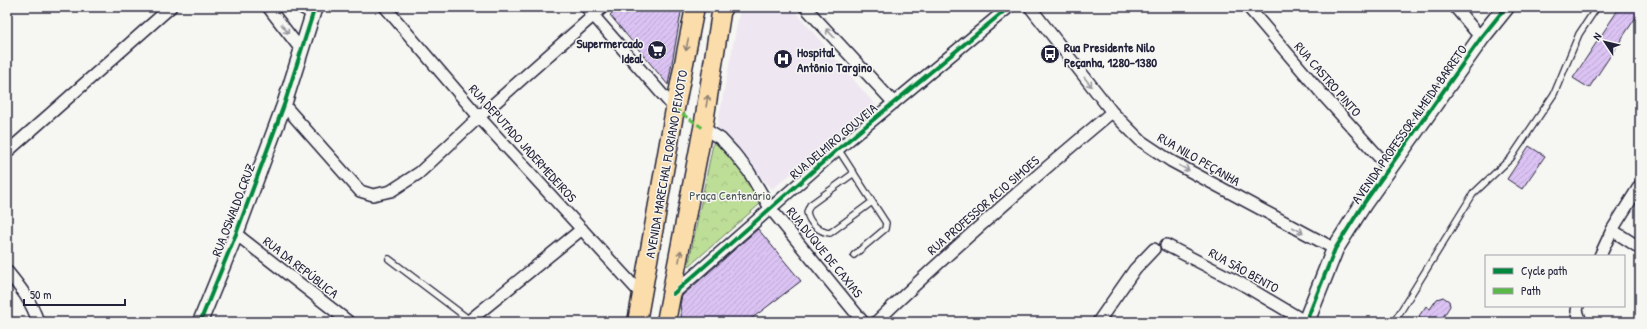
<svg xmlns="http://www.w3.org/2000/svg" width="1647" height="329" viewBox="0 0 1647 329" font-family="'Patrick Hand',sans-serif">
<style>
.built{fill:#eee7f2}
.forest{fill:url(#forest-crowns);stroke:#708069}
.building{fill:url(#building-hatch);stroke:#22223b}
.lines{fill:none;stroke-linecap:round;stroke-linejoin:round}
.service-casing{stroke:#22223b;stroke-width:8}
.minor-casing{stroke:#22223b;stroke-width:14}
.tertiary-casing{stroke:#22223b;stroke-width:17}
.secondary-casing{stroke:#22223b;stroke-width:19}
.primary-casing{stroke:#22223b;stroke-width:21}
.service{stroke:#f6f6f2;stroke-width:5.5}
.minor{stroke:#f6f6f2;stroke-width:11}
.tertiary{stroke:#f6f6f2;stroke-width:14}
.secondary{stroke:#f6f6f2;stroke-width:16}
.primary{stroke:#fbddab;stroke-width:18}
.quiet{stroke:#58b947;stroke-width:3;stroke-dasharray:6 3;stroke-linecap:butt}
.cycleway-casing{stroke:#f6f6f2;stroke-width:6}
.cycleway{stroke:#00873e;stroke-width:4}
.oneway{stroke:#9797a0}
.oneway2{stroke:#8e8073}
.labels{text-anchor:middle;stroke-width:3;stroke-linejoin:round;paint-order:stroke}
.poi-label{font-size:13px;font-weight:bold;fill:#22223b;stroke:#f6f6f2;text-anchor:start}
.street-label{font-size:13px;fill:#22223b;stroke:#f6f6f2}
.park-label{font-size:13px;fill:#505a57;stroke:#f6f6f2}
</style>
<defs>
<pattern id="forest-crowns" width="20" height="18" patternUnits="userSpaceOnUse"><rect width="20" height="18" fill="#bdde97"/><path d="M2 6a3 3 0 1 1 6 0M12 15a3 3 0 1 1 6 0" fill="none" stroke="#a2be83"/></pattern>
<pattern id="building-hatch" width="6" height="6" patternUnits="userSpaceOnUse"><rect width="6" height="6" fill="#dbc3f3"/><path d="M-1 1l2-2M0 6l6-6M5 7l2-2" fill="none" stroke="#bca7d1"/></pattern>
</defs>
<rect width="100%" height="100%" fill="#f6f6f2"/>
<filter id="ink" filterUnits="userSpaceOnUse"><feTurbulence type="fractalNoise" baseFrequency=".025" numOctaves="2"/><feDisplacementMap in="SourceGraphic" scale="8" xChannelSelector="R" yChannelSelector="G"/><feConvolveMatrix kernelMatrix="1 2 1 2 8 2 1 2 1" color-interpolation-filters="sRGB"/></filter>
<g filter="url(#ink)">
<!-- built -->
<path class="built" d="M740,10L795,11L877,107L772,189L716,131Z"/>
<!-- forest -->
<path class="forest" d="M714,139L768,197L688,267Z"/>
<!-- building -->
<path class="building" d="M619,7H682L668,85L610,15Z
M1620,7H1640V11L1589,88L1573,78Z
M1529,146L1545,156L1522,189L1507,179Z
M758,229L801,281L747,322H682L680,304L682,296Z
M1443,297L1449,301L1450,306L1440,322H1427L1419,316L1426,306L1430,309L1437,299Z"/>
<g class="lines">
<!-- service casing -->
<g class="service-casing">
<path id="service" d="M838,149L886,223L885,229L854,255
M854,173L810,205L807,212C809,223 819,232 830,233L872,202
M389,259L471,321
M1394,322L1473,194L1511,158L1554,94L1579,34L1597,7"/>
</g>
<!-- minor casing -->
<g class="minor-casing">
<path id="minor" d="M268,7L302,51
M301,7L313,14
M385,7L479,117L642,295
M586,7L675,109
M805,7L894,103
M1030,7L1112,112L1141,141L1171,161L1335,249
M1248,7L1323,95L1388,167
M1455,7L1481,38
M284,105L360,191L373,195L391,191L419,173L479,117L603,7
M703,128L721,139L734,153L749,172L770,208L863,322
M7,152L171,7
M1612,230L1640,248
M236,234L349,322
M1166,245L1242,284L1306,322
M1600,256L1612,230L1640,185
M7,271C20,287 32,302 38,322
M673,294L838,149L1009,7
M1578,306L1577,311L1581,322
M470,320L582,229
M876,322C952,249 1031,180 1112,112
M1098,322L1135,269L1154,249"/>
</g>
<!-- tertiary casing -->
<g class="tertiary-casing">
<path id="tertiary" d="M200,322L236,234L284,105L315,7"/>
</g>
<!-- secondary casing -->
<g class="secondary-casing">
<path id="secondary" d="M1306,322L1335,249L1364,203L1481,38L1506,7"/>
</g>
<!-- primary casing -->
<g class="primary-casing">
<path id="primary" d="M637,322L675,109L695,7
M666,322L703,128L722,7"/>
</g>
<!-- service -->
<use href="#service" class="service"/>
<!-- minor -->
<use href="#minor" class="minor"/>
<!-- tertiary -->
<use href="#tertiary" class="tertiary"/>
<!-- secondary -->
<use href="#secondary" class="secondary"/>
<!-- primary -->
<use href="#primary" class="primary"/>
<!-- quiet -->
<path class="quiet" d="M675,109L703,128"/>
<!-- cycleway casing -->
<g class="cycleway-casing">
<path id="cycleway" d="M673,294L838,149L1009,7
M200,322L236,234L284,105L315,7
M1306,322L1335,249L1364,203L1481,38L1506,7"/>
</g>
<!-- cycleway -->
<use href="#cycleway" class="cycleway"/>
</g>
<!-- one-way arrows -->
<defs><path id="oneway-shaft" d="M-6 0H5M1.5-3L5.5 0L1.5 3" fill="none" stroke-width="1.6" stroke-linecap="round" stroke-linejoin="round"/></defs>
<g class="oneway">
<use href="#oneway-shaft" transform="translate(285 29) rotate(52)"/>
<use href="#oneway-shaft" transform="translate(830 33) rotate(-133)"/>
<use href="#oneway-shaft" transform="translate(1088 82) rotate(51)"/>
<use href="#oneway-shaft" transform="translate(1184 168) rotate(28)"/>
<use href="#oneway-shaft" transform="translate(1298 230) rotate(28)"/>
</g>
<g class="oneway2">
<use href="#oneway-shaft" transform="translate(687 45) rotate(101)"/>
<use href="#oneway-shaft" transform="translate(707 101) rotate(-81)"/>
<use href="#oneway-shaft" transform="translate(680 256) rotate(-80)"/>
</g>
</g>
<!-- icons -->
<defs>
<g id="supermarket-disc" transform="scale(1)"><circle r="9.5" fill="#22223b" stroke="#f6f6f2"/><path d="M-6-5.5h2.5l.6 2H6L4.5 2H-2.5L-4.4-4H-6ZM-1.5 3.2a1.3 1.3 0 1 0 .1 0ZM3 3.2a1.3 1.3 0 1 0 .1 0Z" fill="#fff"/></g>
<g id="bus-disc" transform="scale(1)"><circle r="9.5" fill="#22223b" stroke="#f6f6f2"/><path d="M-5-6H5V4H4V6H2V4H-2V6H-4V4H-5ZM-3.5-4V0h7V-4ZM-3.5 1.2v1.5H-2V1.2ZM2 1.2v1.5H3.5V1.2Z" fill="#fff"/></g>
<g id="hospital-disc" transform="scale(1)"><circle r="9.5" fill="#22223b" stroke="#f6f6f2"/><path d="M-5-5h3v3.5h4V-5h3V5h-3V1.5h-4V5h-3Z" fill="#fff"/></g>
</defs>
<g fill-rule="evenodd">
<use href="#supermarket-disc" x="657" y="50"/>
<use href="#bus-disc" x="1050" y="54"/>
<use href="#hospital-disc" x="783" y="59"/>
</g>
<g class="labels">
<!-- poi labels -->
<g class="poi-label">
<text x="643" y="48" text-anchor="end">Supermercado<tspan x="643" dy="15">Ideal</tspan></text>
<text x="1064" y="52">Rua Presidente Nilo<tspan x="1064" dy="15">Peçanha, 1280-1380</tspan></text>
<text x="797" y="57">Hospital<tspan x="797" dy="15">Antônio Targino</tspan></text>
</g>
<!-- street labels -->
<g class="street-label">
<text transform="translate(1328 79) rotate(49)" y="5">RUA CASTRO PINTO</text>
<text transform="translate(1409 124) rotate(-55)" y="5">AVENIDA PROFESSOR ALMEIDA BARRETO</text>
<text transform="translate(833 141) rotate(-40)" y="5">RUA DELMIRO GOUVEIA</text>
<text transform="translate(523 143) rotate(48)" y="5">RUA DEPUTADO JADERMEDEIROS</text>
<text transform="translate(1199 159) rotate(30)" y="5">RUA NILO PEÇANHA</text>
<text transform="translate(666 164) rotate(-80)" y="5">AVENIDA MARECHAL FLORIANO PEIXOTO</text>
<text transform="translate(983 205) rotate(-41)" y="5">RUA PROFESSOR ACIO SIMOES</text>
<text transform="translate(233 210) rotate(-69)" y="5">RUA OSWALDO CRUZ</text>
<text transform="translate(825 252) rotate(51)" y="5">RUA DUQUE DE CAXIAS</text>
<text transform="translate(301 267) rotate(38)" y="5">RUA DA REPÚBLICA</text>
<text transform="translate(1244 270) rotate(29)" y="5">RUA SÃO BENTO</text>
</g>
<!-- park labels -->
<g class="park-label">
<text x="730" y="200">Praça Centenário</text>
</g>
</g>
<!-- margin -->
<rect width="1647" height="329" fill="none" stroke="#f6f6f2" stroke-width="24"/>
<rect x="12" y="12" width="1623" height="305" fill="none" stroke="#22223b" stroke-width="1.5" filter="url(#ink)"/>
<!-- legend -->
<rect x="1485" y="255" width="140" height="52" fill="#f6f6f2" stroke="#a1a1a9"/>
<rect x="1493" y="268" width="20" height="6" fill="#00873e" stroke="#a1a1a9"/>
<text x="1521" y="275" font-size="12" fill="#22223b">Cycle path</text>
<rect x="1493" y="288" width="20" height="6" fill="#58b947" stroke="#a1a1a9"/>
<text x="1521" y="295" font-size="12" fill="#22223b">Path</text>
<!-- north arrow -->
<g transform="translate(1605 42) rotate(305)" stroke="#f6f6f2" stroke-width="3" paint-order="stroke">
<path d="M0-3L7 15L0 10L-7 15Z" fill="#22223b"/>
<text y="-6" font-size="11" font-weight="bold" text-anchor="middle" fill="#22223b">N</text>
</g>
<!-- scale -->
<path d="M24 299v6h101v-6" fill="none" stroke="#22223b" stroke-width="2"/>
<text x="30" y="299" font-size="12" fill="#22223b" stroke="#f6f6f2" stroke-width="3" paint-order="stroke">50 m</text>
</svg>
